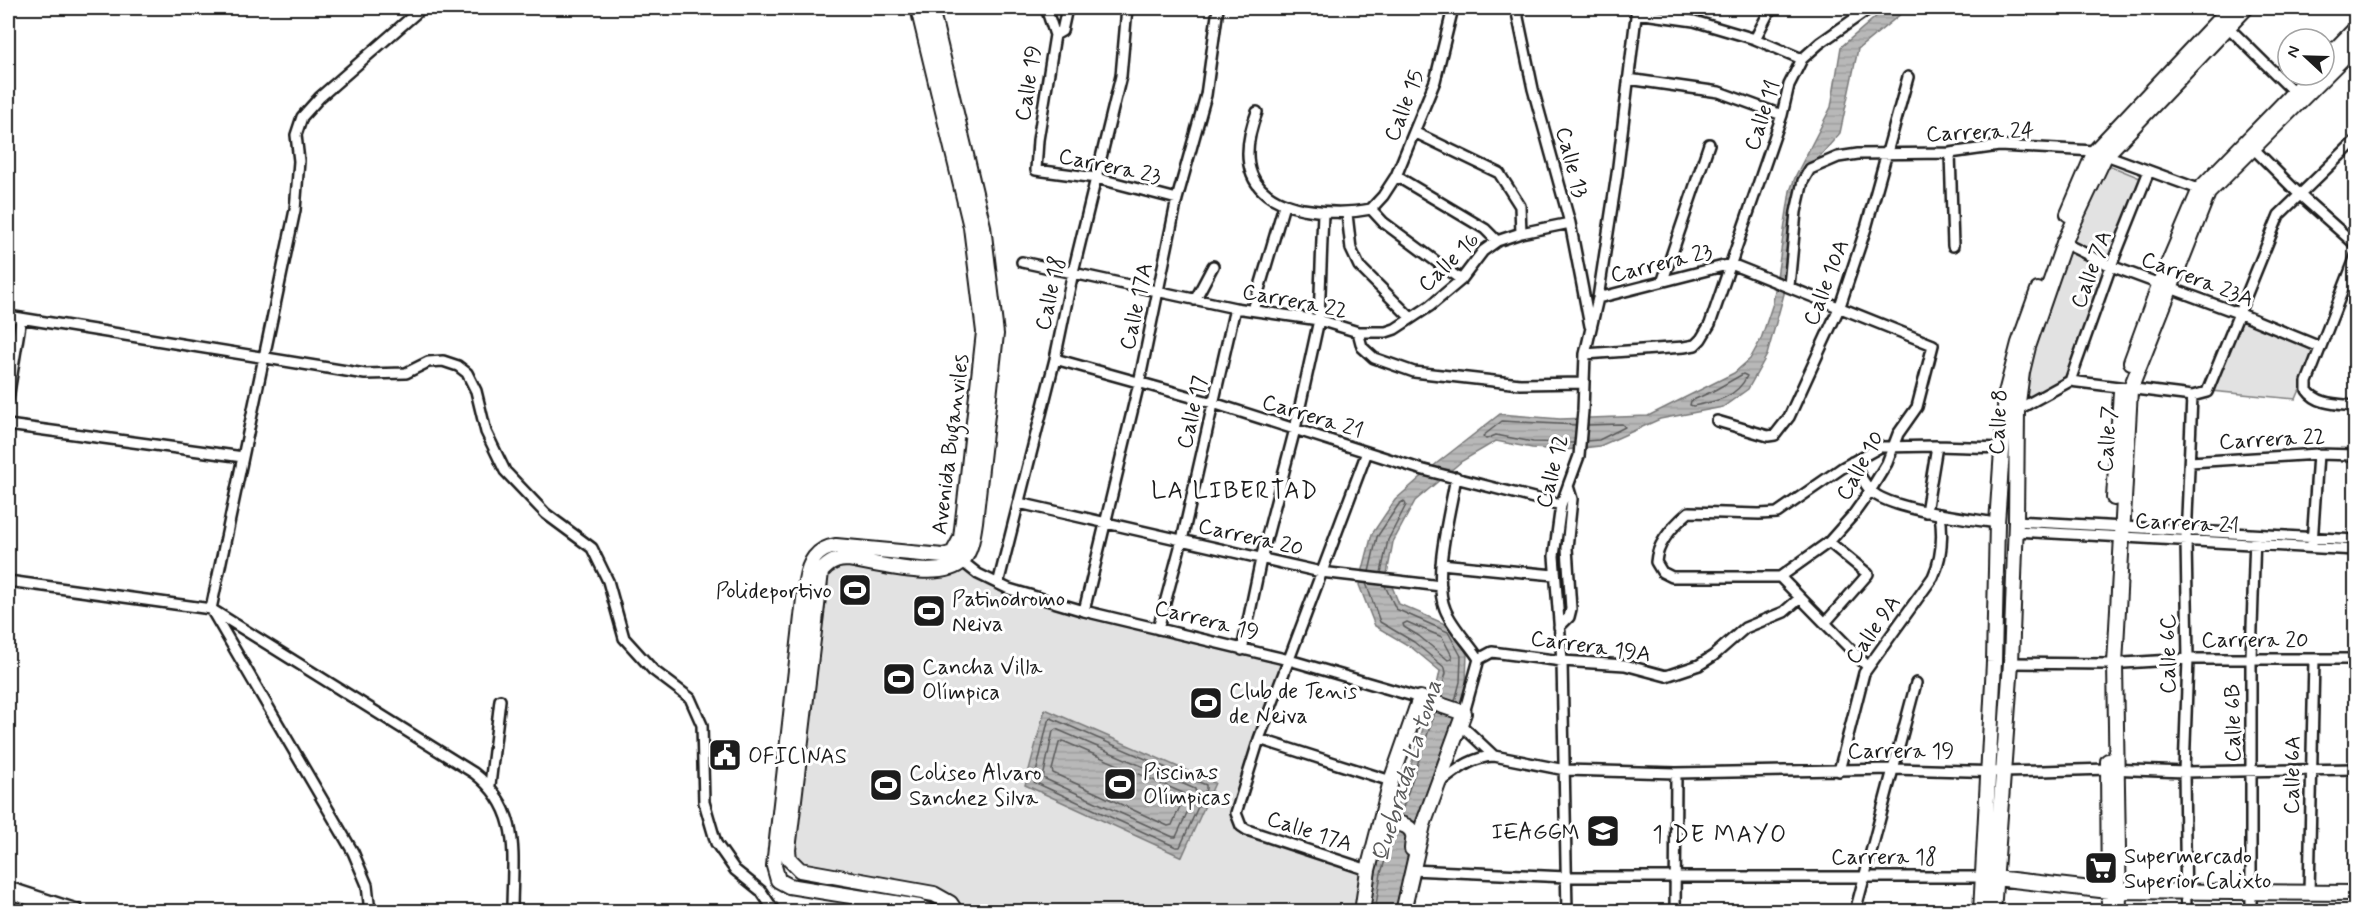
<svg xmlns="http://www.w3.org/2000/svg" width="2363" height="919" viewBox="0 0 2363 919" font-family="Mynerve,sans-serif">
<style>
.green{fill:#e2e2e2;stroke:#7f7f7f;stroke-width:1.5}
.water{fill:url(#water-rules);stroke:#7a7a7a;stroke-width:1.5}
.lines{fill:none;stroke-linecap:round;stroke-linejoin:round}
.shore{stroke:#5a5a5a;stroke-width:1.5}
.street-casing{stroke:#1c1c1c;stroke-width:14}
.secondary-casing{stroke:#1c1c1c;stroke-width:18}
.primary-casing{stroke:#1c1c1c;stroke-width:20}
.street{stroke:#fff;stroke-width:9}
.secondary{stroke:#fff;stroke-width:14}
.primary{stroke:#fff;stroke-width:15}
.labels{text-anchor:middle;stroke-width:6;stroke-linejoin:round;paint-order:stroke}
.street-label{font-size:22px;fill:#1c1c1c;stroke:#fff}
.poi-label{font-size:22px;fill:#1c1c1c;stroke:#fff;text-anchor:start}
.neighbourhood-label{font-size:24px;letter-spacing:1.5px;fill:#1c1c1c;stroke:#fff}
.water-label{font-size:24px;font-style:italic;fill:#5a5a5a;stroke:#fff}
</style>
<defs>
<pattern id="water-rules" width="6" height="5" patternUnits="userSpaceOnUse" patternTransform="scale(1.5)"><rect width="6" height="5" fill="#b8b8b8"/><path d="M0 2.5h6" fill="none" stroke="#9e9e9e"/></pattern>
</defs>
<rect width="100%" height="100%" fill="#fff"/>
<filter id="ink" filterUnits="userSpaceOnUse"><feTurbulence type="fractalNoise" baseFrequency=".0167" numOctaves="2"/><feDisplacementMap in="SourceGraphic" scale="12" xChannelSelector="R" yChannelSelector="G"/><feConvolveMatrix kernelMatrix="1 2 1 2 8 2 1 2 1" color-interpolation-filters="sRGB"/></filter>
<g filter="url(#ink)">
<!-- green -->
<path class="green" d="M2106,164L2140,178L2106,266L2067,376L2025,400L2026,372L2069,245Z
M2240,316L2318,348L2296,399L2211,391Z
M838,559L914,569L962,562L998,584L1289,660L1237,804L1241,826L1365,870L1359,911L956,912L950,903L807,872L788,850L819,581Z"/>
<!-- water -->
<path class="water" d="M1886,8H1908L1858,49L1840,133L1802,177L1792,217L1784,294L1767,355L1748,389L1723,407L1660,419L1600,446L1565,450L1532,448L1496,441L1462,461L1415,501L1393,542L1387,574L1399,604L1452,627L1467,654L1466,683L1454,732L1400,911H1369L1375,872L1436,690L1440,671L1411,647L1375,626L1359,585L1372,534L1395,500L1437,463L1500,414L1560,419L1648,416L1734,373L1750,359L1761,339L1773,303L1790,191L1796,175L1831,107L1841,47Z
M1045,709L1215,783L1182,857L1025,785Z"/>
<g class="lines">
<!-- shore -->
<path class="shore" d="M1743,374L1747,376C1737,398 1714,402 1693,406L1690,405L1691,401L1713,391Z
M1586,441L1599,440L1625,427L1622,424L1588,425
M1574,443L1533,442L1496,435L1486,439L1483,436L1502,421L1576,425
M1369,572L1377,537L1399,504L1404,501L1406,505L1388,540L1381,573
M1366,583L1380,622L1414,642L1445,668L1446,673L1440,696
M1385,586L1396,609L1448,632L1461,656L1460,682L1455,701
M1407,622L1442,637L1452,656V659L1448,660L1419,636L1404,627L1403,624Z
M1051,718L1206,785V789L1180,847H1176L1034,782L1048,721Z
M1056,729L1195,789L1196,793L1176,837H1173L1043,778L1053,731Z
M1063,741L1183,793L1184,797L1172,825L1168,826L1053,773L1052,770L1059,743Z
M1400,816L1435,712
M1375,912L1381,873L1388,851"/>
<!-- street casing -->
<g class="street-casing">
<path id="street" d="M1046,8L1055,35
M1067,8L1062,31L1055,35L1038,140L1036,170L1096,178L1177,199
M1516,8L1533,89L1570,223L1590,326
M1636,13L1694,21L1755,39L1802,59
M2227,26L2298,96
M1755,39L1771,8
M1628,79L1719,92L1782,115
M1257,112C1238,161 1247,198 1303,209C1327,213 1347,214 1371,209
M1414,132L1499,173L1520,206L1521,233
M2254,149L2300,195L2356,245
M1950,153L1953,246
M1396,176L1485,229L1497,241
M1371,209L1383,196L1396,176L1414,132L1435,81L1453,8
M1371,209L1383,222L1461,280
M1347,214L1351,249L1359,266L1411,318
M2064,243L2111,266L2238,313L2320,347
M2356,256L2307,382V390C2317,405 2339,404 2356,406
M1022,262L1235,308L1319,320L1358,332H1386L1395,329L1430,306L1461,280L1483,251L1497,241L1521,233L1570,223
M1663,280L1709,144
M1789,286L1796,212L1803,181L1810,169L1838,157L1858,154L1950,153L1999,146L2095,151L2204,191
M1598,298L1731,264L1933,345L1917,407L1898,434L1887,463L1870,491L1853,515L1829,542L1780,577
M1195,300L1213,266
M1253,310L1284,205
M8,316L365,374L406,373L428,362L443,361L458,366L467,373L476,391L486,432L505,471L546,514L592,548L608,581L624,638L653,670L690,698L702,725L704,802L716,843L735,870L761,891L775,912
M1358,332L1362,347L1374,358L1414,372L1520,384L1583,383
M1585,354L1684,347L1695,345L1701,339L1710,324L1782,115L1789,85L1802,59L1820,43L1870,8
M1055,359L1213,403L1420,469L1561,505
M2070,381L2111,266L2149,171
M8,399L21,318
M2017,410L2070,381L2192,396L2207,392L2279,215L2356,140
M1717,421L1768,436L1775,435L1789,417L1840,306L1866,228L1908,77
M8,425L243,457
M1367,452L1259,739L1236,813L1241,826L1247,830L1368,870
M1852,462C1858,471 1863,482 1870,490C1886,509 1970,519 1997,523
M2190,462L2318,454L2356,455
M1456,477C1450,512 1432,578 1445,609C1452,627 1469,643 1479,659
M1019,503L1321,572L1441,586
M1926,512L1937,446
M2016,521L2356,540
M2016,531L2356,550
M2312,544L2318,454
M959,559L978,574L1009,589L1084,611L1289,660L1420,698
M1441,564L1554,575
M8,581L211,609L474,773C523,811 512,856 512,912
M998,584L1055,359L1073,272L1121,76L1127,8
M1084,611L1139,383L1177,199L1206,95L1218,8
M1825,623L1868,574L1829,542
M1559,627L1569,617L1571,609L1567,548L1572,499L1568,486
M1158,629L1182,540L1235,308
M1242,650L1261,559L1295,429L1319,320L1323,212
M1479,659L1492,652L1562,661L1625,665L1666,676L1699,665L1713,656L1745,628L1784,612L1800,598
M2011,663L2108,664L2188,659H2356
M1868,667L1780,577H1672L1662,572L1656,562C1657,543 1675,524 1689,512L1759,514L1777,513L1842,468L1880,447L1937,446L2002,448
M1464,713L1479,659
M1460,724L1494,756L1565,770L1676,773L1894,769L2004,772L2108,769L2184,772L2356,769
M1259,739L1391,781
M1839,771L1864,673L1933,577C1942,558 1943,535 1940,514
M1438,784C1456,771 1471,757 1494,756
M490,785L500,700
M1411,870L1566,877H1983
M2309,893L2314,659
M370,912L367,885L353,852L211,609L295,210L299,161L296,135L302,117L320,97L422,8
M1567,912L1562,661L1554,556L1561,505L1579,456L1583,411L1585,354L1598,298L1617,174L1637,8
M1675,912L1676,773
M1855,912L1916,683
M2186,912L2184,772L2188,659L2186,541L2192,396
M2251,912V658L2255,535"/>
</g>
<!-- secondary casing -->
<g class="secondary-casing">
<path id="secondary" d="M918,8L971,227L984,332L961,538L953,553L943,556L836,546C816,549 809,562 806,581L774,866L778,880L789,886L919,907L930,912
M931,8L983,226L996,334L975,522C973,535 971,552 962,561C943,582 874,563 849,559C837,559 829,562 821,572L788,850L789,859L800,870L934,894L950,903L956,912
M2324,61L2356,28
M2068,214L2095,151L2230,8
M2131,362L2160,283L2200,189L2311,75
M2114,498L2121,392
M2108,761L2109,912
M1382,846C1384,840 1385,833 1390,828C1396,820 1411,825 1413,835C1414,839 1412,845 1412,849
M1987,877L2109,891L2356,893
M1362,912L1368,870L1391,781L1420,698L1464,713L1423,825L1403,912
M1981,912L1994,662L1997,523L2006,393L2019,343L2038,290
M1993,912L2011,663L2016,521L2017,410L2022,372L2028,347L2064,243L2105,156L2246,8
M2119,912L2115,664L2130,390L2208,193L2356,45"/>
</g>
<!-- primary casing -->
<g class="primary-casing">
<path id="primary" d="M8,890L76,912"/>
</g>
<!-- street -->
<use href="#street" class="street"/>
<!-- secondary -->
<use href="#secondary" class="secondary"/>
<!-- primary -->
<use href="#primary" class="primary"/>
</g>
</g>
<!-- icons -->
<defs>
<g id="stadium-square" transform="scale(1.725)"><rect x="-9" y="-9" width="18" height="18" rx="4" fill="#1c1c1c" stroke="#fff"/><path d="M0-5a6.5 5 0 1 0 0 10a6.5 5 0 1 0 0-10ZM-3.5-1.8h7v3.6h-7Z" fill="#fff"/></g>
<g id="civic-square" transform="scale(1.725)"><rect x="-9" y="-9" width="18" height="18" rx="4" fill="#1c1c1c" stroke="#fff"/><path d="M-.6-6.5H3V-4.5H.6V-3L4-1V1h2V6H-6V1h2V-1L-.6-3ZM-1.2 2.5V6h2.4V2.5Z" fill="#fff"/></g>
<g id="school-square" transform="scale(1.725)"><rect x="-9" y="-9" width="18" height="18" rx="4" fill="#1c1c1c" stroke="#fff"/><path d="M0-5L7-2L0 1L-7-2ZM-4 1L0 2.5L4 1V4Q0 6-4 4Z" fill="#fff"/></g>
<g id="supermarket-square" transform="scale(1.725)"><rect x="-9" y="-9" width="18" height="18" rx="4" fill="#1c1c1c" stroke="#fff"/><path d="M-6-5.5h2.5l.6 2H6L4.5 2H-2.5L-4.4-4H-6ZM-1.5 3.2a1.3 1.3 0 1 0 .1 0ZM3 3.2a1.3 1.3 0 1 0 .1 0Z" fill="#fff"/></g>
</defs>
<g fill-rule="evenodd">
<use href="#stadium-square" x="855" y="590"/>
<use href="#stadium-square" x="929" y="611"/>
<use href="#stadium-square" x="899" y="679"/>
<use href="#stadium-square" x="1206" y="703"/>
<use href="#civic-square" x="725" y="755"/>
<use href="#stadium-square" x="1120" y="784"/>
<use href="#stadium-square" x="886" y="785"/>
<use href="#school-square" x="1603" y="831"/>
<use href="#supermarket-square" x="2101" y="868"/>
</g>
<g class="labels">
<!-- street labels -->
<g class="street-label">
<text transform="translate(1027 83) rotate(-81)" y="8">Calle 19</text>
<text transform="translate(1403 105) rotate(-69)" y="8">Calle 15</text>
<text transform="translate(1761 115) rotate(-72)" y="8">Calle 11</text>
<text transform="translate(1980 131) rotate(-2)" y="8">Carrera 24</text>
<text transform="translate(1573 162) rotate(75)" y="8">Calle 13</text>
<text transform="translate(1110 165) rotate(12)" y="8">Carrera 23</text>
<text transform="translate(1448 261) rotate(-44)" y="8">Calle 16</text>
<text transform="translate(1661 262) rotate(-14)" y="8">Carrera 23</text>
<text transform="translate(2090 269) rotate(-70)" y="8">Calle 7A</text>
<text transform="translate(2198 278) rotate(21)" y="8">Carrera 23A</text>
<text transform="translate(1825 282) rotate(-69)" y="8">Calle 10A</text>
<text transform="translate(1049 293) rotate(-78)" y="8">Calle 18</text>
<text transform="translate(1295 300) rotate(11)" y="8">Carrera 22</text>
<text transform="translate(1135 306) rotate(-78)" y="8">Calle 17A</text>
<text transform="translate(1191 412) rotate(-77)" y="8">Calle 17</text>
<text transform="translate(1313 415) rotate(17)" y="8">Carrera 21</text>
<text transform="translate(1997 422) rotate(-87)" y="8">Calle 8</text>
<text transform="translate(2272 438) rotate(-3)" y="8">Carrera 22</text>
<text transform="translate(2106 439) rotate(-86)" y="8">Calle 7</text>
<text transform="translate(949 444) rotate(-83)" y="8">Avenida Buganviles</text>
<text transform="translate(1859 465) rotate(-61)" y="8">Calle 10</text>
<text transform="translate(1551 471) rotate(-76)" y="8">Calle 12</text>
<text transform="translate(2187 522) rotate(3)" y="8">Carrera 21</text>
<text transform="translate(1251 536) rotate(13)" y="8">Carrera 20</text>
<text transform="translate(1207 619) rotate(14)" y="8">Carrera 19</text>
<text transform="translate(1872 629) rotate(-55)" y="8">Calle 9A</text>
<text x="2255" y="647">Carrera 20</text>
<text transform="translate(1591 645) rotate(8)" y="8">Carrera 19A</text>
<text transform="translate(2167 654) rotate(-90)" y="8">Calle 6C</text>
<text transform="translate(2232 723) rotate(-90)" y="8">Calle 6B</text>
<text x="1901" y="758">Carrera 19</text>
<text transform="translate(2291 775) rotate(-89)" y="8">Calle 6A</text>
<text transform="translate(1310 830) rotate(18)" y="8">Calle 17A</text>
<text x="1884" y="864">Carrera 18</text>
</g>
<!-- poi labels -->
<g class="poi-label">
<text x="832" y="598" text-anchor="end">Polideportivo</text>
<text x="952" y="606">Patinodromo<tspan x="952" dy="25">Neiva</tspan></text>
<text x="922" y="674">Cancha Villa<tspan x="922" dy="25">Olímpica</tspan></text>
<text x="1229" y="698">Club de Tenis<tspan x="1229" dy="25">de Neiva</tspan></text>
<text x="748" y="763">OFICINAS</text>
<text x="1143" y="779">Piscinas<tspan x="1143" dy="25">Olímpicas</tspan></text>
<text x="909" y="780">Coliseo Alvaro<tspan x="909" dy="25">Sanchez Silva</tspan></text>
<text x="1580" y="839" text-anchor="end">IEAGGM</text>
<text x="2124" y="863">Supermercado<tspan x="2124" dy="25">Superior Calixto</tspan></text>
</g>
<!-- neighbourhood labels -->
<g class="neighbourhood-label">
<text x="1235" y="498">LA LIBERTAD</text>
<text x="1720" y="842">1 DE MAYO</text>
</g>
<!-- water labels -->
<g class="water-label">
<text transform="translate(1406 771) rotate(-73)" y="8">Quebrada La toma</text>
</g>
</g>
<!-- margin -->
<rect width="2363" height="919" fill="none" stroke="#fff" stroke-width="30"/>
<rect x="15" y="15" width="2333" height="889" fill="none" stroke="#1c1c1c" stroke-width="2" filter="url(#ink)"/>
<!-- north arrow -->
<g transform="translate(2306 57) rotate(292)"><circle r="28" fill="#ffffff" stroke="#a4a4a4" stroke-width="1.5"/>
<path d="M0-4.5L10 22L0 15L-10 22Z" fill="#1c1c1c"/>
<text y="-9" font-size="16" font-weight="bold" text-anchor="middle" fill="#1c1c1c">N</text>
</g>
</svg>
